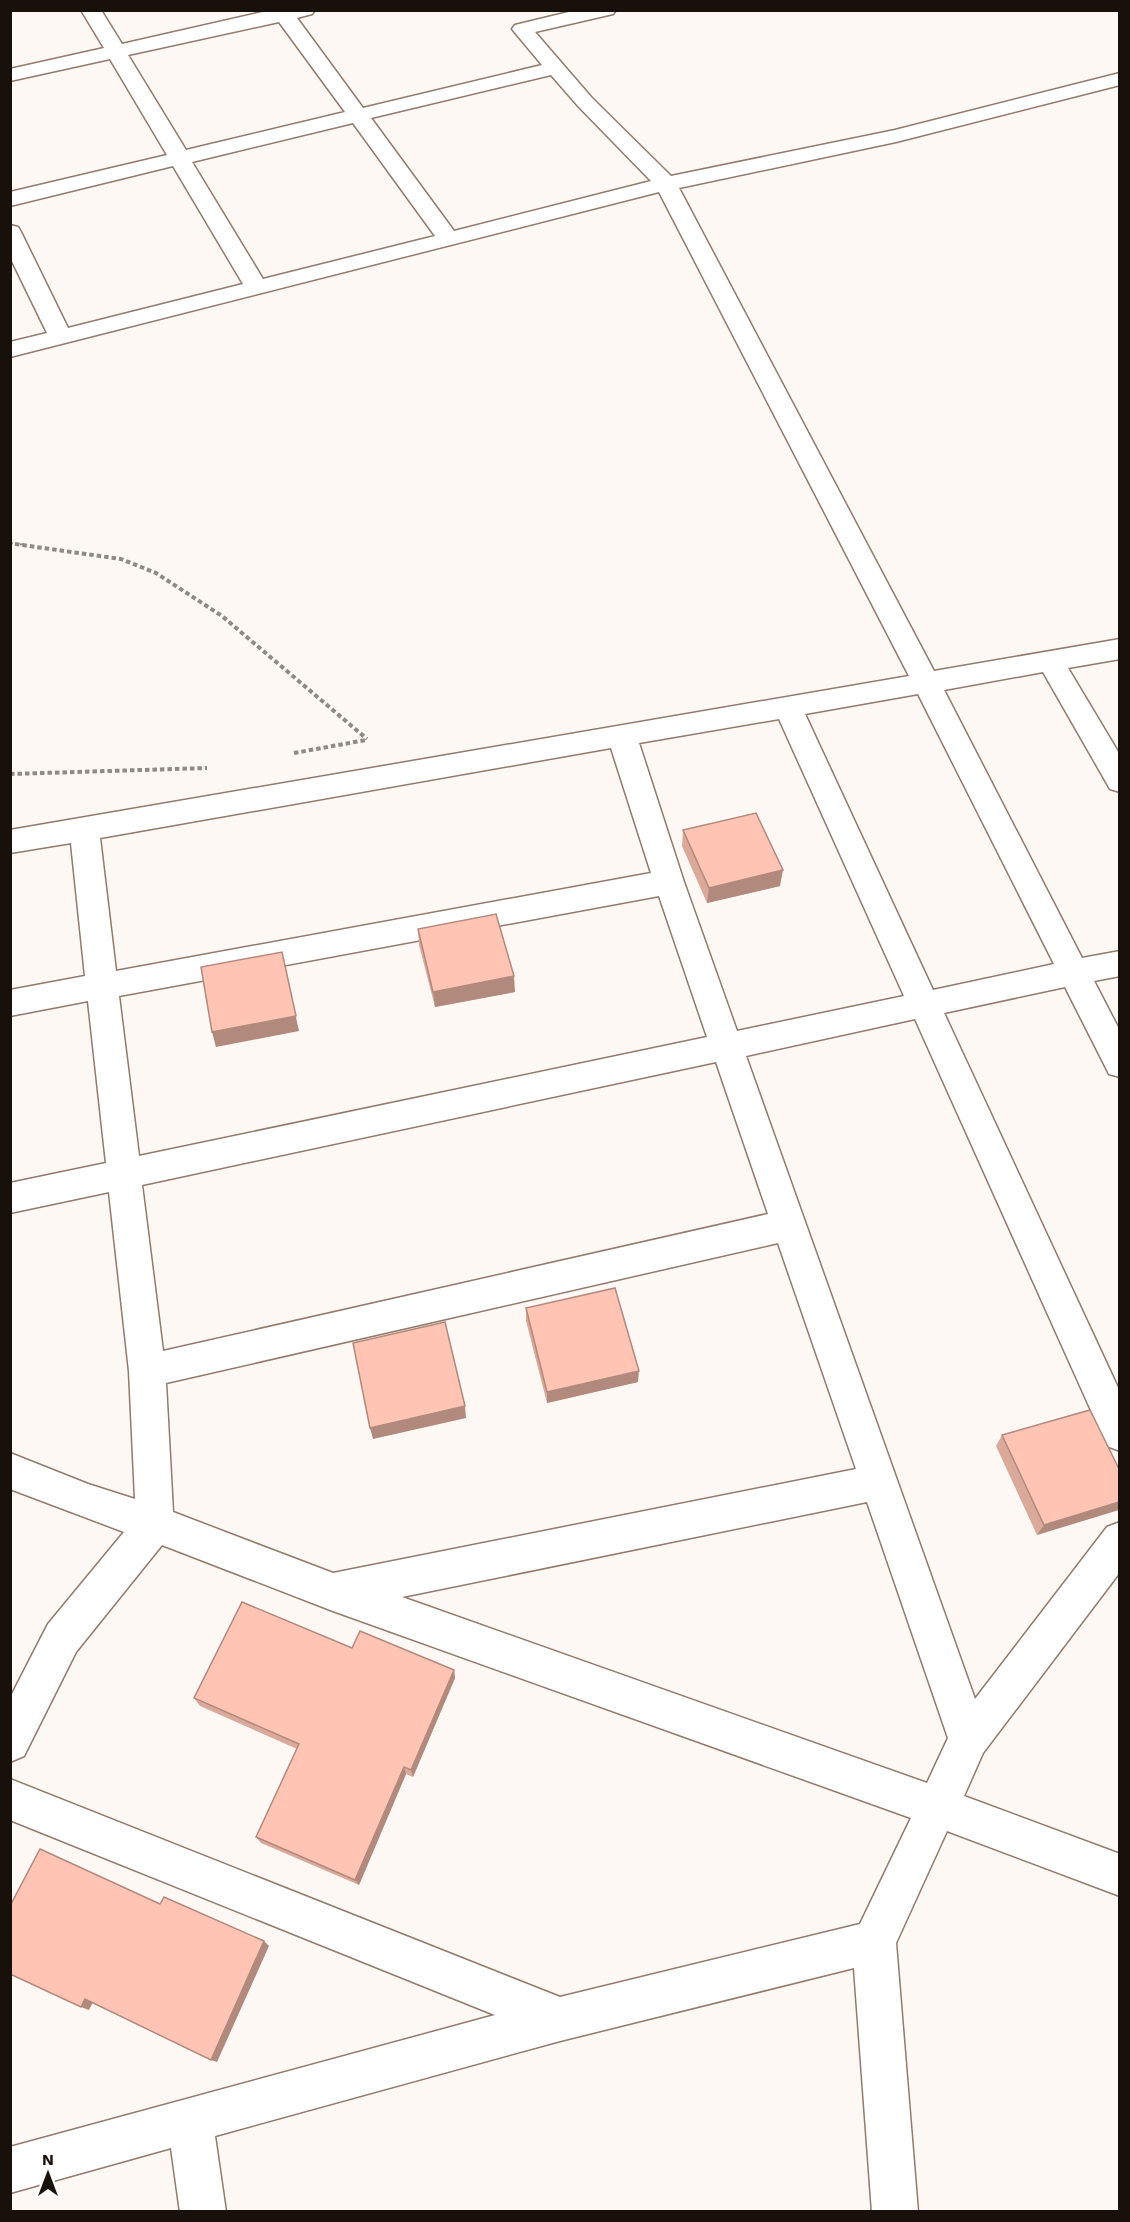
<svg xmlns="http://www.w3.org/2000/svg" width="1130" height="2222" viewBox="0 0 1130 2222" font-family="'Work Sans',sans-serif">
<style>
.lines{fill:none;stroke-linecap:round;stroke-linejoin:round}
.minor-casing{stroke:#927a6c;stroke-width:3}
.path-far1{stroke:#908985;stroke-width:2;stroke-dasharray:3 2;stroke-linecap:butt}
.path{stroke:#908985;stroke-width:4;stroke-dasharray:4.5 3;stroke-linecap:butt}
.minor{fill:#fff;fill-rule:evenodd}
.wall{fill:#dba99a}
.shaded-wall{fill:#b2897d}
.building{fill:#ffc4b3;stroke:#b2897d;stroke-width:1.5}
</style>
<rect width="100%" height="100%" fill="#fef8f5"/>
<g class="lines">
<!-- minor casing -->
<g class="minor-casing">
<path id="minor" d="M81,10H101L122,44L271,10H315L312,14L297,18L363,108L542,65L512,29L515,25L577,10H616L613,14L535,32L592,98L671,176L895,130L1120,73V85L896,142L679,188L934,671L1120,639V659L1068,668L1120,755V792L1110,789L1043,672L944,690L1082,958L1120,951V976L1094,981L1120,1031V1077L1109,1074L1065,987L944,1013L1120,1392V1451L1107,1446L915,1019L746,1056L975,1699L1107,1527L1120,1522V1572L983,1753L964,1796L1120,1854V1896L947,1831L896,1943L918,2212H872L854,1968L560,2041L215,2136L226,2212H180L171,2148L10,2193V2147L495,2015L10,1820V1779L560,1997L860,1924L911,1818L333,1611L162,1545L76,1652L24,1756L10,1762V1698L48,1624L124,1532L10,1489V1453L88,1484L135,1499L129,1371L109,1192L10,1213V1183L106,1163L88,1001L10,1016V990L85,976L71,843L10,853V830L909,676L659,192L10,357V342L47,333L10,257V225L18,227L21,232L68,328L243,284L173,166L10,206V192L167,155L110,59L10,81V69L104,48ZM279,22L345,112L186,150L128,55ZM551,75L578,106L651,181L454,231L371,118ZM353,123L435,236L263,279L192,162ZM918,694L1054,964L933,990L805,714ZM779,719L904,996L737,1031L684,882L639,743ZM611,748L651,873L116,971L100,838ZM659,896L707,1037L139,1156L119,996ZM716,1062L768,1214L163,1351L142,1185ZM778,1243L856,1469L333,1573L173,1512L166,1383ZM867,1502L948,1738L927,1783L402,1597Z"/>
</g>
<!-- path-far1 -->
<path class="path-far1" d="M10,543L26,545"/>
<!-- path -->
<path class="path" d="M15,544L121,559L156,573L222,616L367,739
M294,753L366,740
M10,774L207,768"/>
<!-- minor -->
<use href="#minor" class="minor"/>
</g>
<!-- wall -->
<path class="wall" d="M683,830L780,886L707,903L682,846Z
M418,929L515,992L435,1007L419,945Z
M526,1308L638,1382L547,1403L526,1321Z
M1002,1435L1119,1469L1037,1535L996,1446Z
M454,1670L455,1678L413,1777L406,1774L359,1885L261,1843L256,1837L297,1749L200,1706L194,1698Z"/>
<!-- shaded-wall -->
<path class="shaded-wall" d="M783,870L780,886L707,903L709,888Z
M282,952L299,1031L216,1047L212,1032Z
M514,976L515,992L435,1007L433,992Z
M639,1371L638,1382L547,1403V1392Z
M465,1406L466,1418L373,1439L370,1428Z
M1119,1502V1510L1037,1535L1044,1525Z
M454,1670L455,1678L413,1777L411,1770Z
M404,1767L406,1774L359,1885L355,1880Z
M264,1941L269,1946L217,2062L211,2060Z
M85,1999L93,2002L89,2010L81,2007Z"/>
<!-- building -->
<path class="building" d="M756,813L783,870L709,888L683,830Z
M496,914L514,976L433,992L418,929Z
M282,952L296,1016L212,1032L201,967Z
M615,1288L639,1371L547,1392L526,1308Z
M445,1322L465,1406L370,1428L353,1343Z
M1090,1410L1119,1469V1502L1044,1525L1002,1435Z
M242,1602L352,1648L360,1631L454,1670L411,1770L404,1767L355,1880L256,1837L299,1744L194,1698Z
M40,1849L160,1904L164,1897L264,1941L211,2060L85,1999L81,2007L10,1974V1906Z"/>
<!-- border -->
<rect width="1130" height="2222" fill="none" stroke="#18100a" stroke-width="24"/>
<!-- north arrow -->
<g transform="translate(48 2174)" stroke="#ffffff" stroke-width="4.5" paint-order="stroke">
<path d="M0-4.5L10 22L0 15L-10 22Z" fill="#18100a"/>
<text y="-9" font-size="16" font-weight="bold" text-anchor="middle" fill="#18100a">N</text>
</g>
</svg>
